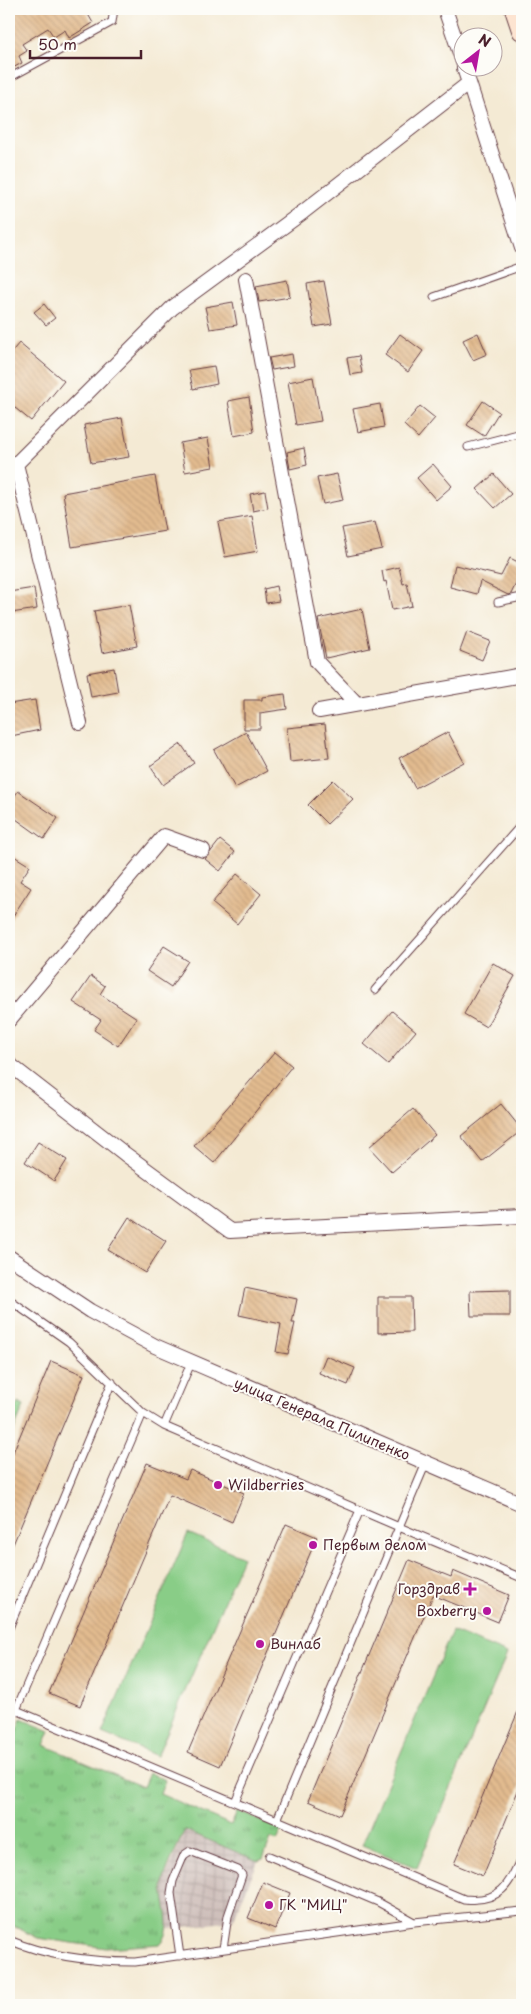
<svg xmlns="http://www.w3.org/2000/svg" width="531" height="2014" viewBox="0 0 531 2014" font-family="'Playpen Sans',sans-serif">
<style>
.industrial{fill:url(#industrial-grid)}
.grass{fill:url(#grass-tufts);stroke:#6a7659}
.green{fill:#89cd87;stroke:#6a7659}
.building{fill:url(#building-back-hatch)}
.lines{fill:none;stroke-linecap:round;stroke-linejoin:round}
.lane-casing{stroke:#643d44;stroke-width:9}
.street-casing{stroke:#643d44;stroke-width:16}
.secondary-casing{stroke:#643d44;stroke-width:22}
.lane{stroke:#fff;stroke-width:7}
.street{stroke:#fff;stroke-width:14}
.secondary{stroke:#fde4d1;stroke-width:20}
.poi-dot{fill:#b5179e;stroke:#fdfcf7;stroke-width:2}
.labels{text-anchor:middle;stroke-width:4;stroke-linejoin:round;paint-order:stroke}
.street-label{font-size:14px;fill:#4a1f2b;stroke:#fdfcf7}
.poi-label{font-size:14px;fill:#4a1f2b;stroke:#fdfcf7;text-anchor:start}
</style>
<defs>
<pattern id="industrial-grid" width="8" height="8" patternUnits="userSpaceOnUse" patternTransform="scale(1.25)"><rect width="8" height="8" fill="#cfc0bb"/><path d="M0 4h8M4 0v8" fill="none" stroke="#b3a5a1"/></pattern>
<pattern id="grass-tufts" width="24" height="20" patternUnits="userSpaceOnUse" patternTransform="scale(1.25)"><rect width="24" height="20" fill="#89cd87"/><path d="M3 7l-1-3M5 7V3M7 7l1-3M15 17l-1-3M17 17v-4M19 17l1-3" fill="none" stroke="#72a66f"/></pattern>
<pattern id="building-back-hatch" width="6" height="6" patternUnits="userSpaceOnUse" patternTransform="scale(1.25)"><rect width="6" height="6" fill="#e2bb8f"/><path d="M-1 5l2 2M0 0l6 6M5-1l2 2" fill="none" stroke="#c3a07c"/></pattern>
</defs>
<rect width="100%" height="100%" fill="#fdfcf7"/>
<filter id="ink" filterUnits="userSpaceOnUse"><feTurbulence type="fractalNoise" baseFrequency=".02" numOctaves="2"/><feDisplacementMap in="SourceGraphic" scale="10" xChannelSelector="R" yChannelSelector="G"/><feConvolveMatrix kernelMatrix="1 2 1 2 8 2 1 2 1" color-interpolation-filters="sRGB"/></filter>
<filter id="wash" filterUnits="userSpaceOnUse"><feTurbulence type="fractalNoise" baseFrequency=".0096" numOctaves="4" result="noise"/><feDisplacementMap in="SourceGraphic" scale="20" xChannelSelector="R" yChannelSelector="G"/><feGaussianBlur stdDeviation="1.12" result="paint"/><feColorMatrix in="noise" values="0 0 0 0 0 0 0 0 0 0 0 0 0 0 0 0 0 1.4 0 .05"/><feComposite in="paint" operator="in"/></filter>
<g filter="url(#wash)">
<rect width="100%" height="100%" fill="#f4ead4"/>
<!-- industrial -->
<path class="industrial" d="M185,1830L258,1861L233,1921L168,1929L163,1882Z"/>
<!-- grass -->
<path class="grass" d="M18,1403L24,1406L9,1442V1426Z
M21,1719L50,1731L44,1745L143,1787L149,1773L165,1780L160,1794L231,1825L237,1811L282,1830L277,1841L271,1839L263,1859L258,1861L185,1830C180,1841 163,1874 163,1885C163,1905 176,1928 160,1944L106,1948L38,1938L9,1924V1730L16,1733Z"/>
<!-- green -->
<path class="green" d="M188,1533L243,1557L157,1756L102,1733Z
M452,1631L507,1654L417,1868L362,1845Z"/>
<g id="blocks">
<!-- building -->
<path class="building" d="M9,9H85L93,23L69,38L65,30L54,37L48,28L22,44L27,51L19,56L22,63L9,70Z
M287,280L290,297L259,302L256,286Z
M324,281L332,324L314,327L307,284Z
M233,302L237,325L210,329L205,307Z
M44,304L55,318L46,325L34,312Z
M478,333L487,354L473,360L463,340Z
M400,334L423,351L408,372L385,355Z
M19,343L64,381L31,421L9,403V355Z
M292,354L294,366L272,370L269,358Z
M359,356L362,373L350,375L347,358Z
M214,366L217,384L193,389L189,370Z
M313,377L321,421L296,425L288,382Z
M249,397L254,432L234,436L228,401Z
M483,401L499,412L484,436L467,425Z
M380,404L384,427L358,432L353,409Z
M420,406L435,418L418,438L404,425Z
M122,418L129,457L91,463L84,425Z
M208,438L213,467L185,472L180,443Z
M304,448L307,465L290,469L287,452Z
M433,464L452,486L436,500L417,478Z
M337,474L343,500L323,504L317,478Z
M494,474L511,494L495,508L477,489Z
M155,476L165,531L72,547L63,493Z
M265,491L268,508L253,511L250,494Z
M252,516L258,551L225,557L218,522Z
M375,522L382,549L348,556L342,528Z
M510,558L522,564V571L511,594L508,595L480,581L477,594L450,587L455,565L501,576Z
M399,567L403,584L407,583L412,606L392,610L386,581L384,582L382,571Z
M276,586L279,601L266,603L264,589Z
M34,588L37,609L11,613L9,592Z
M129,605L137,646L102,653L94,611Z
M362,609L370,648L326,658L318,619Z
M467,632L490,641L482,660L460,651Z
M114,668L118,692L91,697L87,673Z
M285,694L287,709L260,713V729H244V700H262V697Z
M35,700L40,730L11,736L9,704Z
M325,724L329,758L290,762L287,728Z
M246,732L267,771L235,788L214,750Z
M448,732L464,762L415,788L399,758Z
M181,744L194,763L163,785L150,766Z
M333,780L353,799L327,824L308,805Z
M18,791L58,818L44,839L9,814V805Z
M220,840L235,852L220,871L205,859Z
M9,853L30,866L20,881L31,888L9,922Z
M237,874L261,894L237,924L212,903Z
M164,946L188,961L171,987L147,971Z
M493,963L515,976L486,1027L464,1014Z
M91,976L105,986L100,994L137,1018L118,1046L94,1030L101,1020L73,1002Z
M392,1011L416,1031L388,1064L364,1044Z
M275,1052L292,1066L214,1163L194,1146Z
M501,1104L522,1130L482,1162L461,1136Z
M413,1109L435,1135L392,1172L369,1147Z
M38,1142L67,1160L54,1181L25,1162Z
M129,1217L166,1241L145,1273L108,1250Z
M245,1288L297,1299L292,1323H295L288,1354L276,1352L281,1324L239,1315Z
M510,1290V1316H471L470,1291Z
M378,1297H411L412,1332L378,1333Z
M326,1356L355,1368L348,1385L319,1373Z
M51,1361L84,1375L9,1554V1462Z
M147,1463L186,1479L190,1470L244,1493L232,1522L170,1495L80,1706L49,1693Z
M286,1524L317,1537L220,1766L188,1752Z
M409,1560L451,1577L453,1571L509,1595L498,1622L433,1595L340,1815L308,1801Z
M522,1702V1781L483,1876L454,1864Z
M263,1882L290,1893L275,1929L248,1918Z"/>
</g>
</g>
<g filter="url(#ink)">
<use href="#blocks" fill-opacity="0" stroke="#643d44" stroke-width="1"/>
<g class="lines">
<!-- lane casing -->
<g class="lane-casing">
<path id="lane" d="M9,78L112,22L114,9
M434,297L522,266
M468,447L522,433
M498,602L522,597
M375,990L522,824
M9,1300L69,1342L143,1413
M164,1426L191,1363
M522,1578L399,1527L277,1820L464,1899C500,1903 510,1885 522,1855
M9,1628L112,1382
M9,1707L277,1820
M16,1710L143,1413L164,1426L399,1527L426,1463
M235,1802L360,1510
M269,1856L378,1902L414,1922
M9,1940C49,1957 92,1962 135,1962L414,1922L522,1911
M180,1956L171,1893L173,1881L184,1855L190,1851L238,1870L242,1875L228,1916L223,1949"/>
</g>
<!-- street casing -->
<g class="street-casing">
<path id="street" d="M445,9L464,65
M469,83L522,248
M246,279L317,662L356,703
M319,711L522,675
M80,723L16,464L172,308L303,212L469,83L464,68
M9,1020L164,836L203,850
M9,1064L125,1154L230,1231L522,1216
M9,1257L90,1311L155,1346L522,1504"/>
</g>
<!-- secondary casing -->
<g class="secondary-casing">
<path id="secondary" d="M515,9L522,30"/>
</g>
<!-- lane -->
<use href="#lane" class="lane"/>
<!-- street -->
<use href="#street" class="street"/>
<!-- secondary -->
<use href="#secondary" class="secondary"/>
</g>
</g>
<!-- markers -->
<g class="poi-dot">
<circle cx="218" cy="1485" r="5"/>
<circle cx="313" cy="1545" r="5"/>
<path d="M467.5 1581.5h5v5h5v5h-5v5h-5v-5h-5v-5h5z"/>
<circle cx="487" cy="1611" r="5"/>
<circle cx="260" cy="1644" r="5"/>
<circle cx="269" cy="1905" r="5"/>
</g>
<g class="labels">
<!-- street labels -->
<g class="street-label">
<text transform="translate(322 1419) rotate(23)" y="5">улица Генерала Пилипенко</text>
</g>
<!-- poi labels -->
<g class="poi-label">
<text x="228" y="1490">Wildberries</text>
<text x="323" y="1550">Первым делом</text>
<text x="460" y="1594" text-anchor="end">Горздрав</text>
<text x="477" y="1616" text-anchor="end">Boxberry</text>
<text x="270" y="1649">Винлаб</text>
<text x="279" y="1910">ГК "МИЦ"</text>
</g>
</g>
<!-- margin -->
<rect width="531" height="2014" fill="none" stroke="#fdfcf7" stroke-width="30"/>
<!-- north arrow -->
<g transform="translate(478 52) rotate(31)"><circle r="24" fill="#fdfcf7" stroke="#b5a4a5"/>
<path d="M0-4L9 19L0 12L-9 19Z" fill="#b5179e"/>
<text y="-8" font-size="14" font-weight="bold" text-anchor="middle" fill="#4a1f2b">N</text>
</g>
<!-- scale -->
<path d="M30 50v8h111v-8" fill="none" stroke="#4a1f2b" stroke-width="2.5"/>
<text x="38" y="50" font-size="15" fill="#4a1f2b" stroke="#fdfcf7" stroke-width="4" paint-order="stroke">50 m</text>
</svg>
